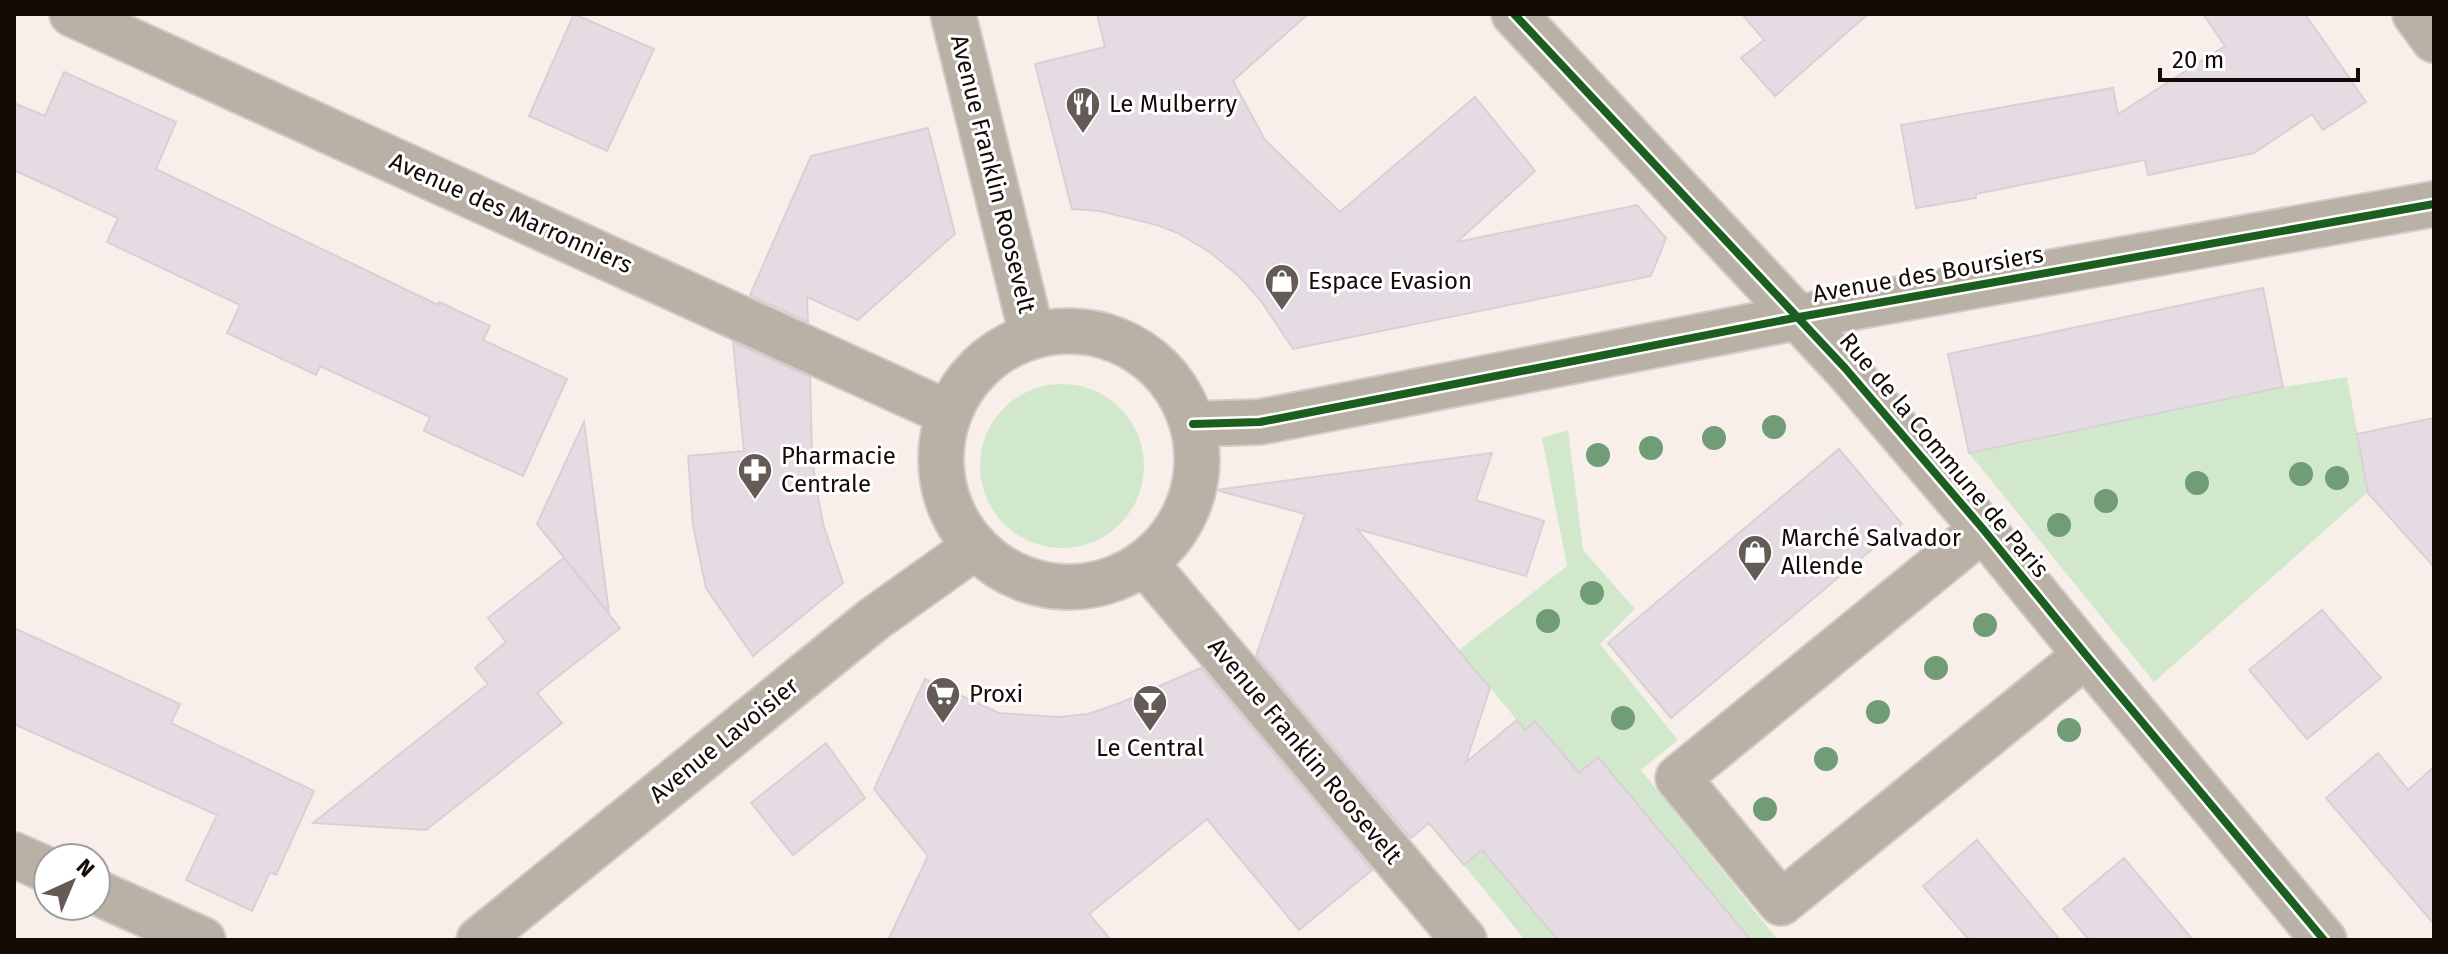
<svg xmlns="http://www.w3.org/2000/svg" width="2448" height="954" viewBox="0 0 2448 954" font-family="'Fira Sans',sans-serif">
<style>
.green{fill:#d2e8cd}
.building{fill:#e5dce3;stroke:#d8d1d3;stroke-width:2}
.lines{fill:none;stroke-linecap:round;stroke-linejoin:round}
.minor-casing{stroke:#d3cbc7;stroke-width:48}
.minor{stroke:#b9b1a6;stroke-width:44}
.cycleway-casing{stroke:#fff;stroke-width:13}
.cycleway{stroke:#1b5e20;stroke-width:8}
.tree{fill:#709c76}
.labels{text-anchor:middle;stroke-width:6;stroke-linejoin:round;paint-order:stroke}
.poi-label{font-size:24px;fill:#140b07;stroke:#fff;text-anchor:start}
.street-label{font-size:24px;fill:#140b07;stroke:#fff}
</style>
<rect width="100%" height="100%" fill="#f8efeb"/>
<!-- green -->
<path class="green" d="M2347,377L2368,492L2154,682L1969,453L2283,387Z
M980 466a82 82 0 1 1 164 0a82 82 0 1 1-164 0Z
M1568,430L1583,550L1635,609L1600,644L1678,740L1641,770L1778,940H1751L1631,797L1589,764L1579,773L1536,722L1525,730L1459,650L1567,566L1542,438Z
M1482,850L1549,929L1574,940H1525L1464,865Z"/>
<!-- building -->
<path class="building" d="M574,14L654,49L607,151L529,116Z
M1097,14H1308L1233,81L1265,140L1340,212L1475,97L1535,171L1457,242L1637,205L1666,238L1651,276L1293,349L1261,301L1241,278L1211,253L1178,233L1157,225L1100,211L1072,209L1035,64L1105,47Z
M1742,14H1868L1775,96L1741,58L1764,40Z
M2203,14H2305L2366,102L2323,130L2312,114L2254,153L2148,175L2145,160L1976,194V198L1916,208L1901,125L2113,88L2118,114L2225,46Z
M64,72L176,122L156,169L438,305L439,302L490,326L483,340L567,379L523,476L424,431L430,417L320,366L316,375L227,333L240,305L107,242L118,218L14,170V103L45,116Z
M928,128L955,234L858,320L807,297L808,322L750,295L811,156Z
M2263,288L2283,387L1969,453L1948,354Z
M733,342L810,377L812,457L816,488L824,527L843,583L753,656L706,588L693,525L688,456L744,451Z
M2434,418V567L2368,493L2357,434Z
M584,422L609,613L537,524Z
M1839,449L1902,524L1671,718L1608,643Z
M1492,453L1476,500L1544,521L1526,576L1357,529L1490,688L1466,762L1517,720L1525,730L1535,721L1579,773L1598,757L1751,940H1558L1482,850L1464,865L1429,823L1411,838L1256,656L1305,514L1216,490Z
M564,558L620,628L537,693L562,723L426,830L313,823L488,684L475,668L506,642L488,618Z
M2322,610L2381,678L2307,739L2249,670Z
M14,628L180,704L171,723L314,791L276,875L270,872L252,911L186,880L217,815L14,724Z
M1201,668L1372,870L1299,930L1207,819L1089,914L1111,940H888L928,856L874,789L925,679L999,713L1059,717L1088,714L1120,703Z
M826,743L865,798L793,855L751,803Z
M2378,753L2408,790L2434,767V924L2326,798Z
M1977,840L2060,940H1969L1923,886Z
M2124,858L2193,940H2089L2063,909Z"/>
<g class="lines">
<!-- minor casing -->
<g class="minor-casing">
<path id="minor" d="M72,14L948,413
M953,14L1032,335
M1514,14L1845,368L1983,529L2086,655L2324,940
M2415,14L2434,40
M941 459a128 128 0 1 1 256 0a128 128 0 1 1-256 0Z
M1193,424L1260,422L1799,317L2434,204
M1983,529L1678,778L1781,903L2086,655
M1145,563L1464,940
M14,855L48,870
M96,892L203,940
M479,940L874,619L975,547"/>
</g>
<!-- minor -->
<use href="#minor" class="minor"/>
<!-- cycleway casing -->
<g class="cycleway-casing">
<path id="cycleway" d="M1514,14L1845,368L1983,529L2086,655L2324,940
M1193,424L1260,422L1799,317L2434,204"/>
</g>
<!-- cycleway -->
<use href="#cycleway" class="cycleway"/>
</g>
<!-- trees -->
<g class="tree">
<circle cx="1774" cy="427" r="12"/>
<circle cx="1714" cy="438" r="12"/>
<circle cx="1651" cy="448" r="12"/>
<circle cx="1598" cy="455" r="12"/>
<circle cx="2301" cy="474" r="12"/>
<circle cx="2337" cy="478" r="12"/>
<circle cx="2197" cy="483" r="12"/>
<circle cx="2106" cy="501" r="12"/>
<circle cx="2059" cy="525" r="12"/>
<circle cx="1592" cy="593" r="12"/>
<circle cx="1548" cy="621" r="12"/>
<circle cx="1985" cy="625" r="12"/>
<circle cx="1936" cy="668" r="12"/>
<circle cx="1878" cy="712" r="12"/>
<circle cx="1623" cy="718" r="12"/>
<circle cx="2069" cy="730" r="12"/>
<circle cx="1826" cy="759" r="12"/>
<circle cx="1765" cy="809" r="12"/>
</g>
<!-- icons -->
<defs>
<g id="restaurant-pin" transform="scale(1.8)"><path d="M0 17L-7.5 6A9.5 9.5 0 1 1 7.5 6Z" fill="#645b57" stroke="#fff"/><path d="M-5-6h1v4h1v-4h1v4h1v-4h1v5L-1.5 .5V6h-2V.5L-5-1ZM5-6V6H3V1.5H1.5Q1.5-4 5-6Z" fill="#fff"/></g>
<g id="shop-pin" transform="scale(1.8)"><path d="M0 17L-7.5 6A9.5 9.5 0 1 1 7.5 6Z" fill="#645b57" stroke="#fff"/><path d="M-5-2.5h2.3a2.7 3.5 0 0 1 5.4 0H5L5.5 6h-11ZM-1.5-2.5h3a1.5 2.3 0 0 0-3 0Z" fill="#fff"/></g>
<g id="pharmacy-pin" transform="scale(1.8)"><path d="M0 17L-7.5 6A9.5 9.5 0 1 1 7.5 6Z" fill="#645b57" stroke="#fff"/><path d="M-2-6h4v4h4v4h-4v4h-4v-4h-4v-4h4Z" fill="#fff"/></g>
<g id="supermarket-pin" transform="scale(1.8)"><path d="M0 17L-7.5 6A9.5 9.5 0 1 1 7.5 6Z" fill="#645b57" stroke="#fff"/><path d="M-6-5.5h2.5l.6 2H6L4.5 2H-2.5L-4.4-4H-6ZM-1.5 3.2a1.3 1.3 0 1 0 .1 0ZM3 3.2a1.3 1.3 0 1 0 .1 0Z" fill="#fff"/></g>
<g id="bar-pin" transform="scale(1.8)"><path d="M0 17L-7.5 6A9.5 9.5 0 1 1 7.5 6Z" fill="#645b57" stroke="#fff"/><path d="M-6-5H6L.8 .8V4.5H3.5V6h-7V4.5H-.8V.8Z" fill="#fff"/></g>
</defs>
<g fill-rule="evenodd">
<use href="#restaurant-pin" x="1083" y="104"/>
<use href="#shop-pin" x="1282" y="281"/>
<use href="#pharmacy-pin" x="755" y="470"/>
<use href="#shop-pin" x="1755" y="552"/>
<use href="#supermarket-pin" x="943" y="694"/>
<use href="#bar-pin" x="1150" y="702"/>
</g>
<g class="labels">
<!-- poi labels -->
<g class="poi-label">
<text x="1109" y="112">Le Mulberry</text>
<text x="1308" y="289">Espace Evasion</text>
<text x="781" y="464">Pharmacie<tspan x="781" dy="28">Centrale</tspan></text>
<text x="1781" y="546">Marché Salvador<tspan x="1781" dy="28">Allende</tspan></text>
<text x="969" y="702">Proxi</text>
<text x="1150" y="756" text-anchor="middle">Le Central</text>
</g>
<!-- street labels -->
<g class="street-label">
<text transform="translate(993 174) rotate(76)" y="8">Avenue Franklin Roosevelt</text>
<text transform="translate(511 213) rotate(24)" y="8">Avenue des Marronniers</text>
<text transform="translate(1928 274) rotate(-10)" y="8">Avenue des Boursiers</text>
<text transform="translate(1944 455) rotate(50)" y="8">Rue de la Commune de Paris</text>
<text transform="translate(724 740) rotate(-39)" y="8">Avenue Lavoisier</text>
<text transform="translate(1305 751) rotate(50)" y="8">Avenue Franklin Roosevelt</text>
</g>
</g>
<!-- border -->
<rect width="2448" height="954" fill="none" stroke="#140b07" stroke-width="32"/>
<!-- north arrow -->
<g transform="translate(72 882) rotate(44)"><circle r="38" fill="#ffffff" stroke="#a19d9c" stroke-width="2"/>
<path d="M0-6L14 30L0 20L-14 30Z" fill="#645b57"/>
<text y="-12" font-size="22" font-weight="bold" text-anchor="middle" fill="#140b07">N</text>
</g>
<!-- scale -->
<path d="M2160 68v12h198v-12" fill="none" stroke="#140b07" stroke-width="4"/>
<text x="2172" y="68" font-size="24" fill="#140b07" stroke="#ffffff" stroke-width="6" paint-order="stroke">20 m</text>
</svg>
